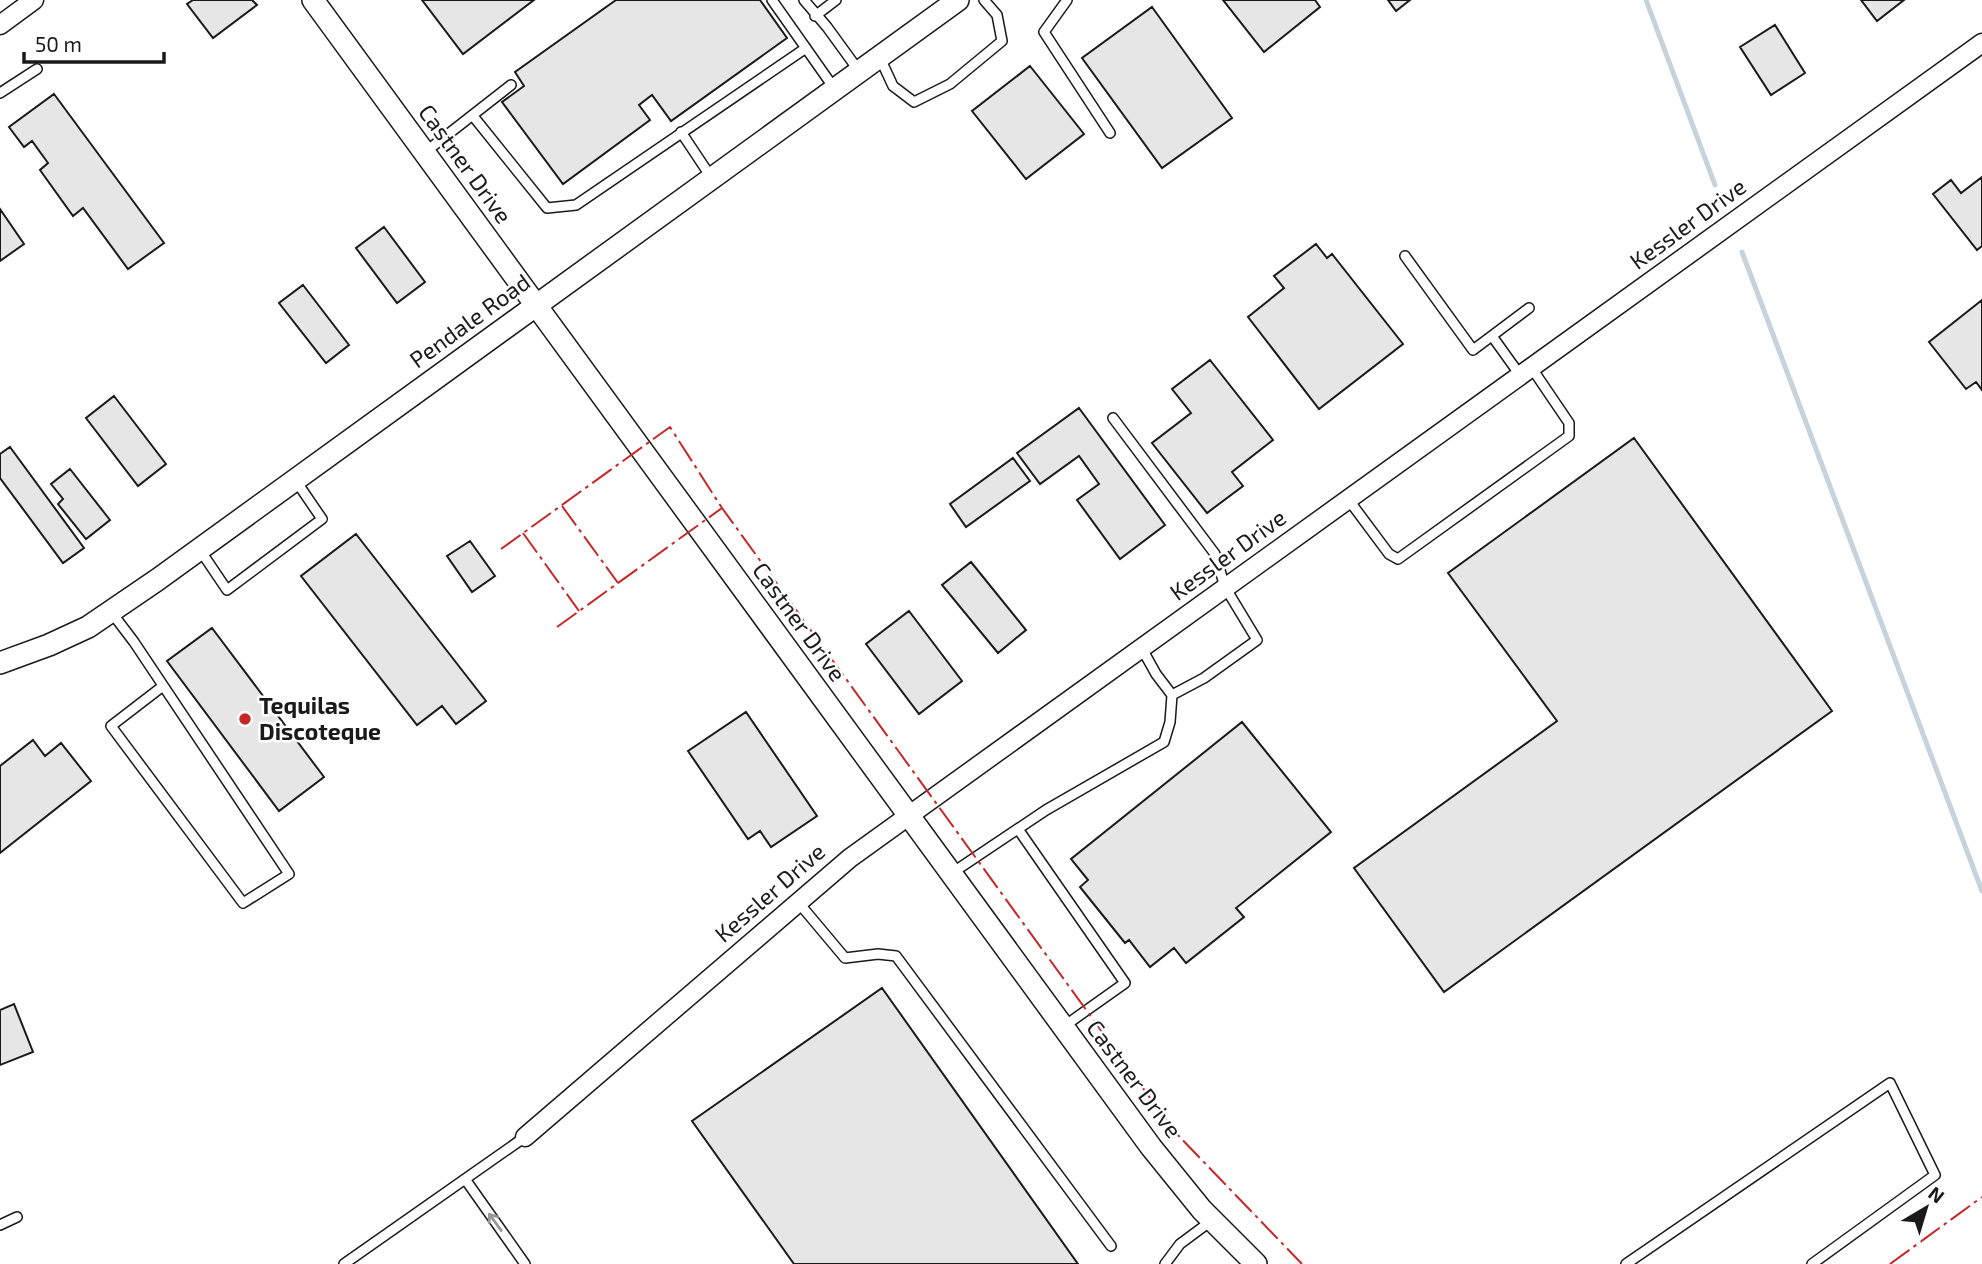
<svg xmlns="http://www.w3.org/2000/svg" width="1982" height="1264" viewBox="0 0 1982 1264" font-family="'Exo 2',sans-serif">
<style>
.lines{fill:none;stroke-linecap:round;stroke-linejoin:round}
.stream{stroke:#c6d2dc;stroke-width:5}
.building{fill:#e6e6e6;stroke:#1a1a1a;stroke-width:2}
.service-casing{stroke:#1a1a1a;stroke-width:12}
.minor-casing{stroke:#1a1a1a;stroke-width:21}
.tertiary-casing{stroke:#1a1a1a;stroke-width:24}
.service{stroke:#fff;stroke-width:9}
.minor{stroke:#fff;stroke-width:18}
.tertiary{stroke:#fff;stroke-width:21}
.power{stroke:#c62828;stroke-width:2;stroke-dasharray:24 5 3.5 5;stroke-linecap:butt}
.oneway{stroke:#989898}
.poi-dot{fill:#c62828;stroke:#fff;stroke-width:2.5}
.labels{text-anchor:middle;stroke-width:5;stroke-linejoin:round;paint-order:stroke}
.street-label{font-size:23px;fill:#1a1a1a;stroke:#fff}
.poi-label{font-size:23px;font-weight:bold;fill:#1a1a1a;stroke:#fff;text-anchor:start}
</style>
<rect width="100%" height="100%" fill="#fff"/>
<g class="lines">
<!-- stream -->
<path class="stream" d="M1646,0L1715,185
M1742,252L1982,891"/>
</g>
<!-- building -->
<path class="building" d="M193,0H252L257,5L213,38L187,4Z
M422,0H534L463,54Z
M616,0H760L787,38L671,121L652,95L639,105L650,120L563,184L502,102L524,86L515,72Z
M1223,0H1315L1320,7L1264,52Z
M1388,0H1410L1396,11Z
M1861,0H1904L1877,21Z
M1152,7L1232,118L1162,168L1082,58Z
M1775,25L1805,73L1771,95L1740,47Z
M1030,66L1084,134L1026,179L972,111Z
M54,94L164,243L128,269L83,208L73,216L40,170L48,163L32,141L24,147L9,127Z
M1982,177V246L1977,250L1933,194L1951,180L1961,193Z
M0,209L24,244L0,261Z
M384,227L425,282L397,303L356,248Z
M1316,244L1327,258L1332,254L1403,344L1319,409L1248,317L1284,288L1274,276Z
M303,285L349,345L326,363L279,303Z
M1982,300V390L1976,382L1966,389L1929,342Z
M1210,360L1273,440L1232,472L1243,486L1207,513L1152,443L1191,413L1172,389Z
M114,396L166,464L138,486L86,418Z
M1079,408L1165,525L1120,559L1077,500L1099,484L1079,456L1040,484L1017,453Z
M1634,438L1832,711L1444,992L1354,868L1557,721L1448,573Z
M10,447L84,548L63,563L0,478V454Z
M1013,458L1030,481L966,527L950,504Z
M70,469L110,520L86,539L58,504L63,499L51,484Z
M356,534L486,701L456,724L442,706L417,725L301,576Z
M470,541L495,576L472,592L447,556Z
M971,562L1026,630L998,653L942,585Z
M909,611L962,681L919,714L866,644Z
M212,628L324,777L279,811L167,661Z
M746,712L817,816L771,847L760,831L748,839L688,751Z
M1242,722L1331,832L1236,908L1244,917L1186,963L1174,948L1150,967L1129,940L1125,943L1080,887L1088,880L1071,859Z
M33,740L45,756L61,743L91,781L0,853V766Z
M882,988L1078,1264H794L692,1121Z
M14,1004L33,1052L0,1065V1010Z"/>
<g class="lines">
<!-- service casing -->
<g class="service-casing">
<path id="service" d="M772,0L834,88
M804,0L827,27L859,71
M1067,0L1044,32L1110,133
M815,16L836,0
M880,58L893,86L914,102L950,84L1002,41L997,15L984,0
M0,93L37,69
M473,116L547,208L576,205L806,48
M681,132L711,177
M424,153L511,85
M1405,256L1473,350L1529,308
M1492,336L1520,375
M1113,418L1215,554L1225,587L1257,640L1204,678L1172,695L1156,674L1141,647
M1348,499L1389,554L1398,559L1569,436V423L1531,367
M200,550L227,590L322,519L296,481
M112,613L134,642L289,874L243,903L111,726L163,686
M1018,829L1125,983L1063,1027
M952,873L1046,810L1164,742L1170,722L1172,695
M798,902L845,958L878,954L896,956L1111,1246
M465,1179L525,1264
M0,1225L17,1217
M344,1264L525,1137
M1165,1264L1180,1244L1211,1221
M1626,1264L1890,1083L1935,1175L1812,1264"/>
</g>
<!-- minor casing -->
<g class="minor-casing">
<path id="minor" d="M0,25L34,0
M525,1137L850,858L1982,43"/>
</g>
<!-- tertiary casing -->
<g class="tertiary-casing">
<path id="tertiary" d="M313,0L1151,1147L1202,1210L1256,1264
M0,663L49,645L88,627L157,580L958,0"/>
</g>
<!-- service -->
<use href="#service" class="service"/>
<!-- minor -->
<use href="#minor" class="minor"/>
<!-- tertiary -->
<use href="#tertiary" class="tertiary"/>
<!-- power -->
<path class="power" d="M562,506L618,583
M523,533L579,611
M501,549L670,427L722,508L1174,1131L1302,1264
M557,627L722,508
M1890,1264L1982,1197"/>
</g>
<!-- one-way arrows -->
<defs><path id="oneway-shaft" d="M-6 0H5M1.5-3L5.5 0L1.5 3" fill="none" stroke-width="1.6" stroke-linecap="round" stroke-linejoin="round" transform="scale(1.75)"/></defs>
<use class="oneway" href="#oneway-shaft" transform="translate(495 1222) rotate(-126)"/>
<!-- markers -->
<circle class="poi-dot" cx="245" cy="719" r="7"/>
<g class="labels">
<!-- street labels -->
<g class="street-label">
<text transform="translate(465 164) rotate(54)" y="8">Castner Drive</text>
<text transform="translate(1688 224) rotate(-36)" y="8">Kessler Drive</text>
<text transform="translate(470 321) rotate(-36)" y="8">Pendale Road</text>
<text transform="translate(1228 555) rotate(-36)" y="8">Kessler Drive</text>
<text transform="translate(799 622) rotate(54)" y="8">Castner Drive</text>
<text transform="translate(770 893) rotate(-41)" y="8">Kessler Drive</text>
<text transform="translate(1134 1079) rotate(53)" y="8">Castner Drive</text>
</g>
<!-- poi labels -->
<g class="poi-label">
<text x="259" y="714">Tequilas<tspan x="259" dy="26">Discoteque</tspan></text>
</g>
</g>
<!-- north arrow -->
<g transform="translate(1926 1208) rotate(38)" stroke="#ffffff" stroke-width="5" paint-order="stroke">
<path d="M0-5L12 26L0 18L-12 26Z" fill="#1a1a1a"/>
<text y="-10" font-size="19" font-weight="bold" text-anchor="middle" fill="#1a1a1a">N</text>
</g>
<!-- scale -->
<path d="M24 52v10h140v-10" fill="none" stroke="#1a1a1a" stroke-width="3.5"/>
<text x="35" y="52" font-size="21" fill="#1a1a1a" stroke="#ffffff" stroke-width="5" paint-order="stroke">50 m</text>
</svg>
